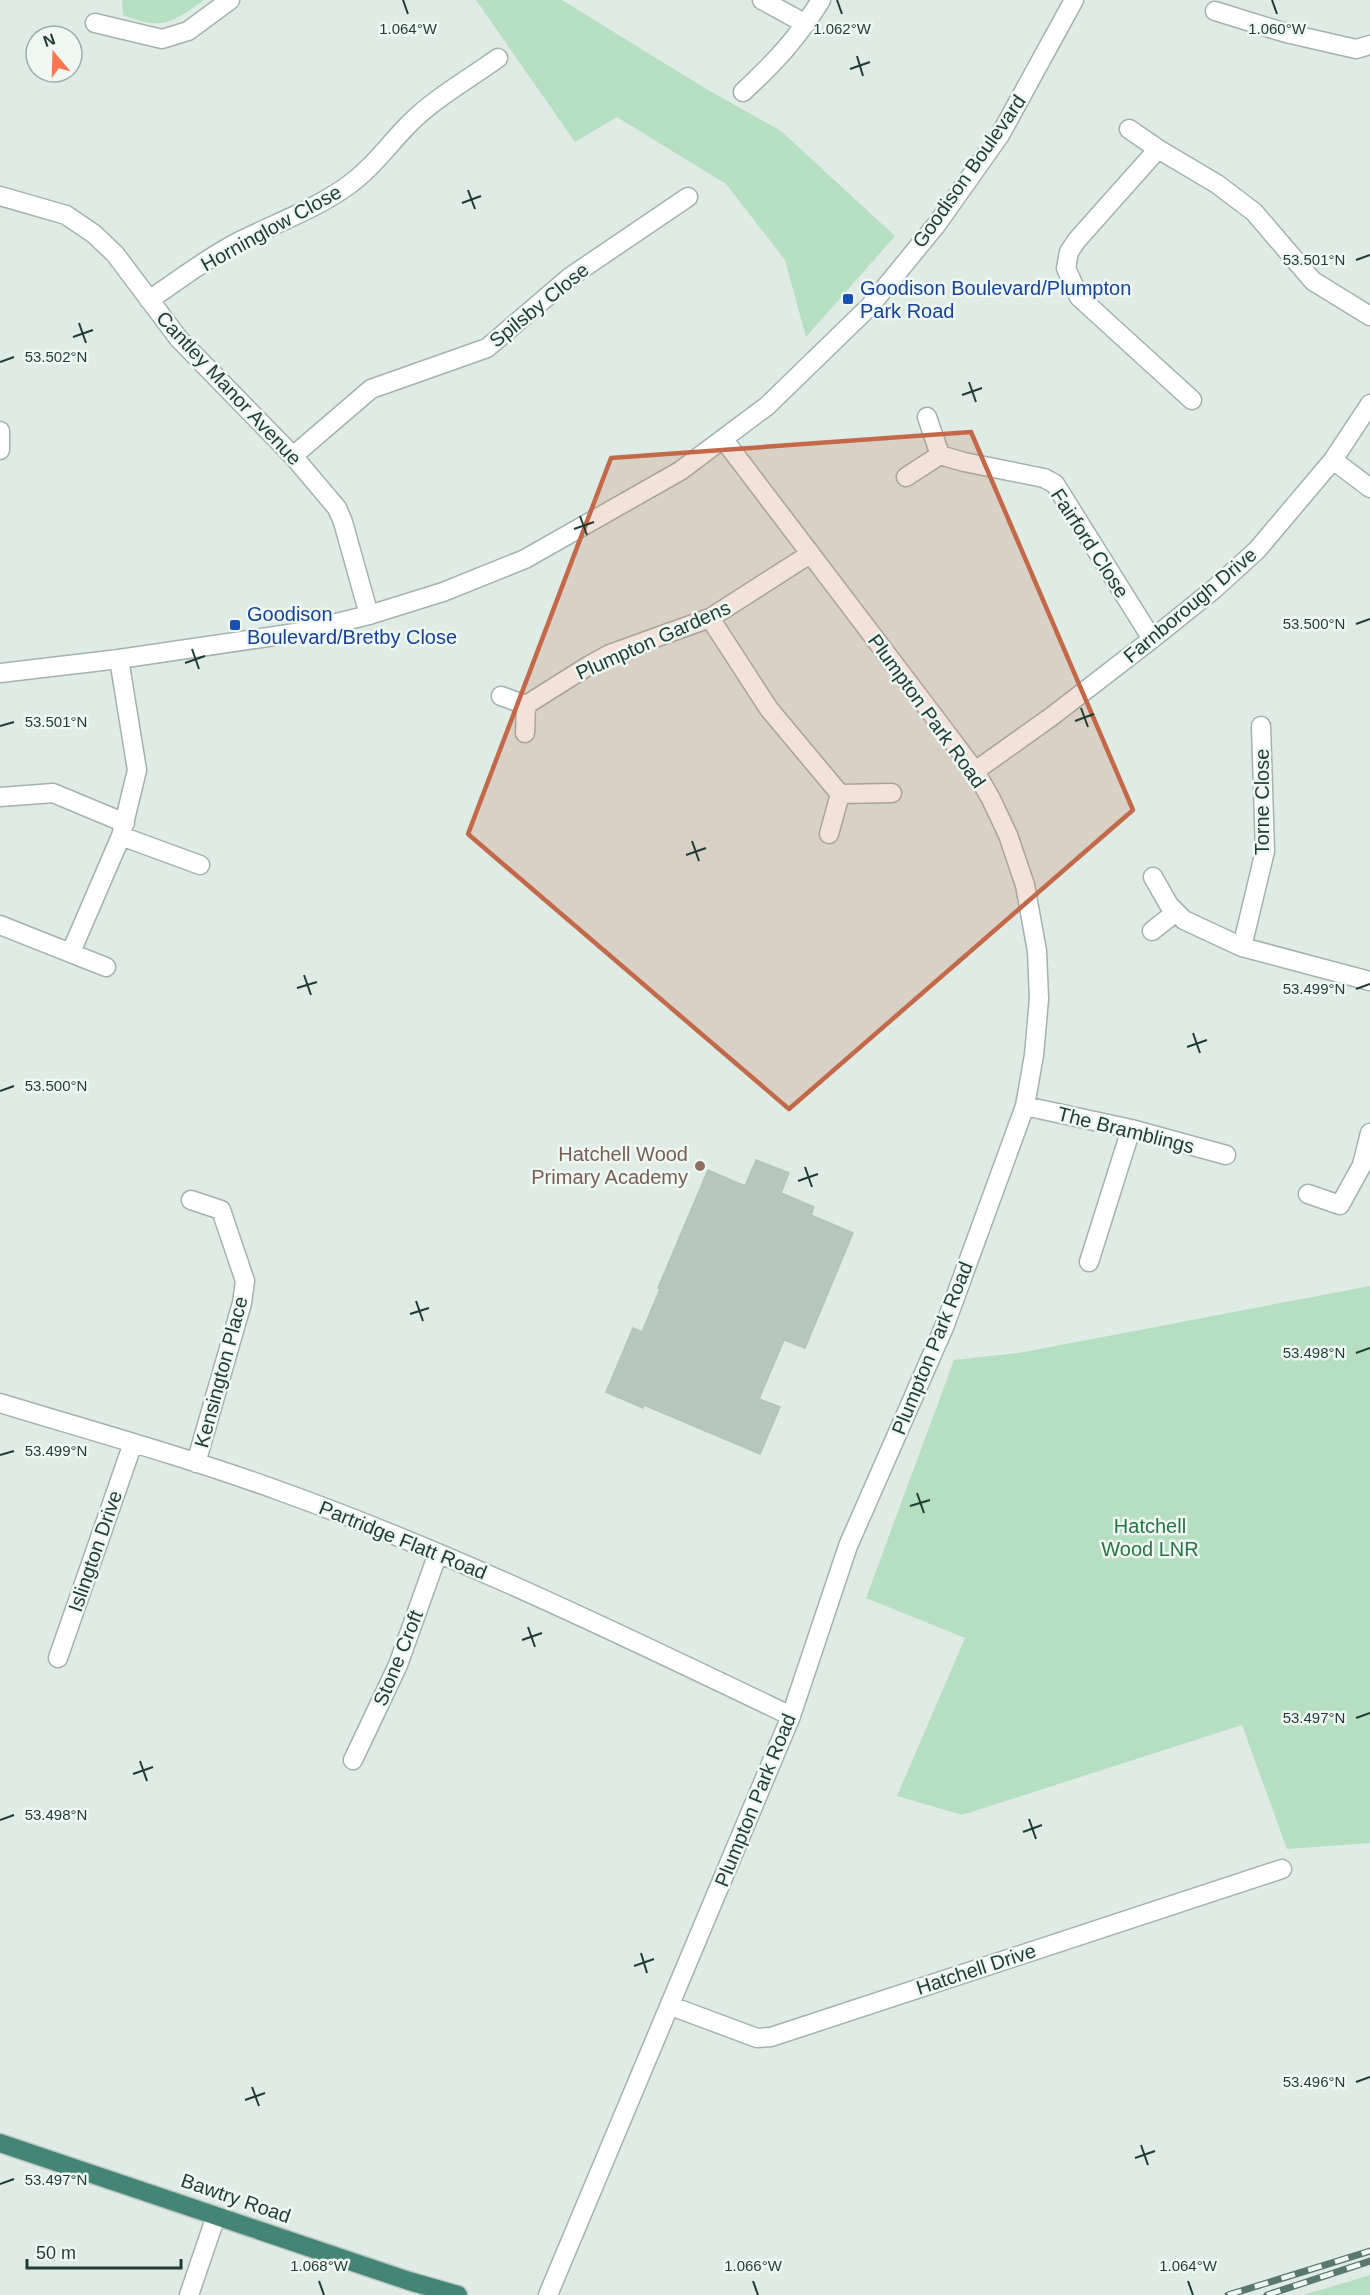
<svg xmlns="http://www.w3.org/2000/svg" width="1370" height="2295" viewBox="0 0 1370 2295" font-family="Arial,sans-serif">
<style>
.green{fill:#b6dec0}
.building{fill:#b4c6be;stroke:#b1c5bc;stroke-width:1.5}
.lines{fill:none;stroke-linecap:round;stroke-linejoin:round}
.minor-casing{stroke:#a2b3ac;stroke-width:21}
.tertiary-casing{stroke:#a2b3ac;stroke-width:21}
.trunk-casing{stroke:#c0c8c6;stroke-width:21}
.minor{stroke:#fff;stroke-width:18}
.tertiary{stroke:#fff;stroke-width:18}
.trunk{stroke:#448676;stroke-width:18}
.rail-casing{stroke:#59786f;stroke-width:7}
.rail{stroke:#eff8f3;stroke-width:4.5;stroke-dasharray:14;stroke-linecap:butt}
.marked{fill:#c36848;fill-opacity:0.2;stroke:#c36848;stroke-width:4.5;stroke-linejoin:round}
.ticks{fill:none;stroke:#1f3c34;stroke-width:2}
.transit-dot{fill:#1a4fb4;stroke:#eff8f3;stroke-width:2}
.education-dot{fill:#8d6e63;stroke:#eff8f3;stroke-width:2}
.labels{text-anchor:middle;stroke-width:5;stroke-linejoin:round;paint-order:stroke}
.street-label{font-size:20px;fill:#1f3c34;stroke:#eff8f3}
.transit-label{font-size:20px;fill:#164399;stroke:#eff8f3;text-anchor:start}
.education-label{font-size:20px;fill:#785e54;stroke:#eff8f3;text-anchor:end}
.park-label{font-size:20px;fill:#277544;stroke:#eff8f3}
.ticks-label{font-size:15px;text-anchor:middle;fill:#1f3c34;stroke:#eff8f3;stroke-width:5;stroke-linejoin:round;paint-order:stroke}
</style>
<rect width="100%" height="100%" fill="#dfebe5"/>
<!-- green -->
<path class="green" d="M122,0H204C171,23 162,31 123,15Z
M476,0H562L703,87L781,131L895,236L806,337L785,260L726,184L617,117L575,142Z
M1370,1286V1843L1287,1849L1242,1725L962,1815L897,1796L965,1638L866,1598L954,1360L1019,1353Z
M1370,2275V2295H1304Z"/>
<!-- building -->
<path class="building" d="M756,1160L789,1173L781,1193L814,1207L811,1215L853,1233L805,1348L784,1340L759,1399L780,1407L760,1454L644,1405L643,1408L606,1392L633,1328L642,1332L660,1289L658,1288L708,1170L745,1186Z"/>
<g class="lines">
<!-- minor casing -->
<g class="minor-casing">
<path id="minor" d="M762,0L806,24
M1215,11L1286,33L1356,49L1370,45
M95,23L162,39L188,31L230,0
M743,92C776,61 797,39 821,0
M1129,129L1158,149
M0,196L66,215L94,234L115,254L179,339L293,456L337,508L343,522L369,615
M149,300C179,280 208,257 240,241C276,223 313,210 346,187C372,169 388,145 410,123C435,98 469,79 498,58
M1192,400L1079,297L1066,268L1069,252L1077,240L1158,149L1217,184L1254,212L1313,281L1370,316
M0,431V450
M940,455L964,462L1044,478L1055,484L1152,639
M293,456L371,389L487,348L570,277L688,197
M1333,460L1370,488
M906,477L940,455L927,417
M710,618L769,709L840,794
M501,696L526,705L525,733
M526,705L588,666L610,654L710,618L810,554
M975,771L1051,717L1152,639L1213,590L1257,550L1333,460L1370,404
M0,797L53,793L125,823
M829,834L840,794L892,793
M121,836L200,865
M1153,877L1169,905L1184,920L1242,947L1370,981
M0,925L106,967
M1152,931L1176,912
M1242,947L1265,851L1261,726
M71,952L121,836L137,770L119,659
M1025,1106L1131,1129L1226,1155
M1308,1194L1340,1205L1362,1165L1370,1133
M191,1200L221,1210L245,1281L242,1303L196,1463
M1089,1262L1131,1129
M0,1403C92,1431 186,1457 277,1490C453,1553 622,1635 791,1716
M58,1658L133,1443
M353,1760L398,1665L438,1553
M671,2006L757,2038L771,2037L1282,1869
M189,2295L216,2216
M548,2295L791,1716L848,1546L945,1325L1025,1106L1034,1055L1039,999L1037,951L1025,885L1008,835L991,799L975,771L939,723L724,440"/>
</g>
<!-- tertiary casing -->
<g class="tertiary-casing">
<path id="tertiary" d="M0,673L119,659L295,633L369,615L443,592L525,559L680,471L767,406L870,306L937,224L1000,135L1074,0"/>
</g>
<!-- trunk casing -->
<g class="trunk-casing">
<path id="trunk" d="M0,2143L409,2281L458,2295"/>
</g>
<!-- minor -->
<use href="#minor" class="minor"/>
<!-- tertiary -->
<use href="#tertiary" class="tertiary"/>
<!-- trunk -->
<use href="#trunk" class="trunk"/>
<!-- rail casing -->
<g class="rail-casing">
<path id="rail" d="M1228,2295L1370,2251
M1267,2295L1370,2261"/>
</g>
<!-- rail -->
<use href="#rail" class="rail"/>
</g>
<!-- marked area -->
<path class="marked" d="M971,432L1133,810L789,1109L468,834L611,458Z"/>
<!-- ticks -->
<path class="ticks" d="M403,0L408,14M837,0L842,14M1272,0L1277,14M857,56L863,76M850,69L870,62M468,190L475,209M462,203L481,196M1356,260L1370,255M79,323L86,343M73,337L93,330M0,362L14,357M969,382L976,402M962,395L982,388M580,516L587,535M574,529L594,522M1356,624L1370,619M192,649L199,669M185,663L205,656M1081,708L1088,727M1075,721L1094,714M0,726L14,722M692,841L699,861M686,855L706,848M304,975L311,995M297,988L317,982M1356,989L1370,984M1193,1033L1200,1053M1187,1047L1207,1040M0,1091L14,1086M805,1167L812,1187M798,1181L818,1174M416,1301L423,1321M410,1314L429,1308M1356,1353L1370,1348M0,1455L14,1451M917,1493L924,1513M910,1506L930,1500M528,1627L535,1647M522,1640L542,1633M1356,1718L1370,1713M140,1761L147,1781M133,1774L153,1767M1029,1819L1036,1839M0,1820L14,1815M1023,1832L1042,1825M641,1953L647,1973M634,1966L654,1959M1356,2082L1370,2077M252,2087L259,2106M245,2100L265,2093M1141,2145L1148,2165M1135,2158L1155,2151M0,2184L14,2179M319,2281L324,2295M753,2281L758,2295M1188,2281L1193,2295"/>
<!-- markers -->
<g class="transit-dot">
<rect x="842" y="293" width="12" height="12" rx="3"/>
<rect x="229" y="619" width="12" height="12" rx="3"/>
</g>
<circle class="education-dot" cx="700" cy="1166" r="6"/>
<g class="labels">
<!-- street labels -->
<g class="street-label">
<text transform="translate(969 171) rotate(-55)" y="7">Goodison Boulevard</text>
<text transform="translate(271 228) rotate(-29)" y="7">Horninglow Close</text>
<text transform="translate(539 305) rotate(-39)" y="7">Spilsby Close</text>
<text transform="translate(229 388) rotate(47)" y="7">Cantley Manor Avenue</text>
<text transform="translate(1090 543) rotate(57)" y="7">Fairford Close</text>
<text transform="translate(1190 605) rotate(-40)" y="7">Farnborough Drive</text>
<text transform="translate(653 640) rotate(-24)" y="7">Plumpton Gardens</text>
<text transform="translate(927 711) rotate(54)" y="7">Plumpton Park Road</text>
<text transform="translate(1262 802) rotate(-90)" y="7">Torne Close</text>
<text transform="translate(1126 1130) rotate(14)" y="7">The Bramblings</text>
<text transform="translate(932 1348) rotate(-68)" y="7">Plumpton Park Road</text>
<text transform="translate(221 1372) rotate(-75)" y="7">Kensington Place</text>
<text transform="translate(403 1540) rotate(22)" y="7">Partridge Flatt Road</text>
<text transform="translate(95 1551) rotate(-71)" y="7">Islington Drive</text>
<text transform="translate(398 1658) rotate(-68)" y="7">Stone Croft</text>
<text transform="translate(755 1800) rotate(-68)" y="7">Plumpton Park Road</text>
<text transform="translate(976 1969) rotate(-18)" y="7">Hatchell Drive</text>
<text transform="translate(236 2198) rotate(19)" y="7">Bawtry Road</text>
</g>
<!-- transit labels -->
<g class="transit-label">
<text x="860" y="295">Goodison Boulevard/Plumpton<tspan x="860" dy="23">Park Road</tspan></text>
<text x="247" y="621">Goodison<tspan x="247" dy="23">Boulevard/Bretby Close</tspan></text>
</g>
<!-- education labels -->
<g class="education-label">
<text x="688" y="1161">Hatchell Wood<tspan x="688" dy="23">Primary Academy</tspan></text>
</g>
<!-- park labels -->
<g class="park-label">
<text x="1150" y="1533">Hatchell<tspan x="1150" dy="23">Wood LNR</tspan></text>
</g>
</g>
<g class="ticks-label">
<text x="842" y="34">1.062°W</text>
<text x="408" y="34">1.064°W</text>
<text x="1277" y="34">1.060°W</text>
<text x="1314" y="265">53.501°N</text>
<text x="56" y="362">53.502°N</text>
<text x="1314" y="629">53.500°N</text>
<text x="56" y="727">53.501°N</text>
<text x="1314" y="994">53.499°N</text>
<text x="56" y="1091">53.500°N</text>
<text x="1314" y="1358">53.498°N</text>
<text x="56" y="1456">53.499°N</text>
<text x="1314" y="1723">53.497°N</text>
<text x="56" y="1820">53.498°N</text>
<text x="1314" y="2087">53.496°N</text>
<text x="56" y="2185">53.497°N</text>
<text x="319" y="2271">1.068°W</text>
<text x="753" y="2271">1.066°W</text>
<text x="1188" y="2271">1.064°W</text>
</g>
<!-- north arrow -->
<g transform="translate(54 54) rotate(341)"><circle r="28" fill="#eff8f3" stroke="#9cada7" stroke-width="1.5"/>
<path d="M0-4.5L10 22L0 15L-10 22Z" fill="#fa764e"/>
<text y="-9" font-size="16" font-weight="bold" text-anchor="middle" fill="#1f3c34">N</text>
</g>
<!-- scale -->
<path d="M27 2259v9h154v-9" fill="none" stroke="#1f3c34" stroke-width="3"/>
<text x="36" y="2259" font-size="18" fill="#1f3c34" stroke="#eff8f3" stroke-width="4.5" paint-order="stroke">50 m</text>
</svg>
